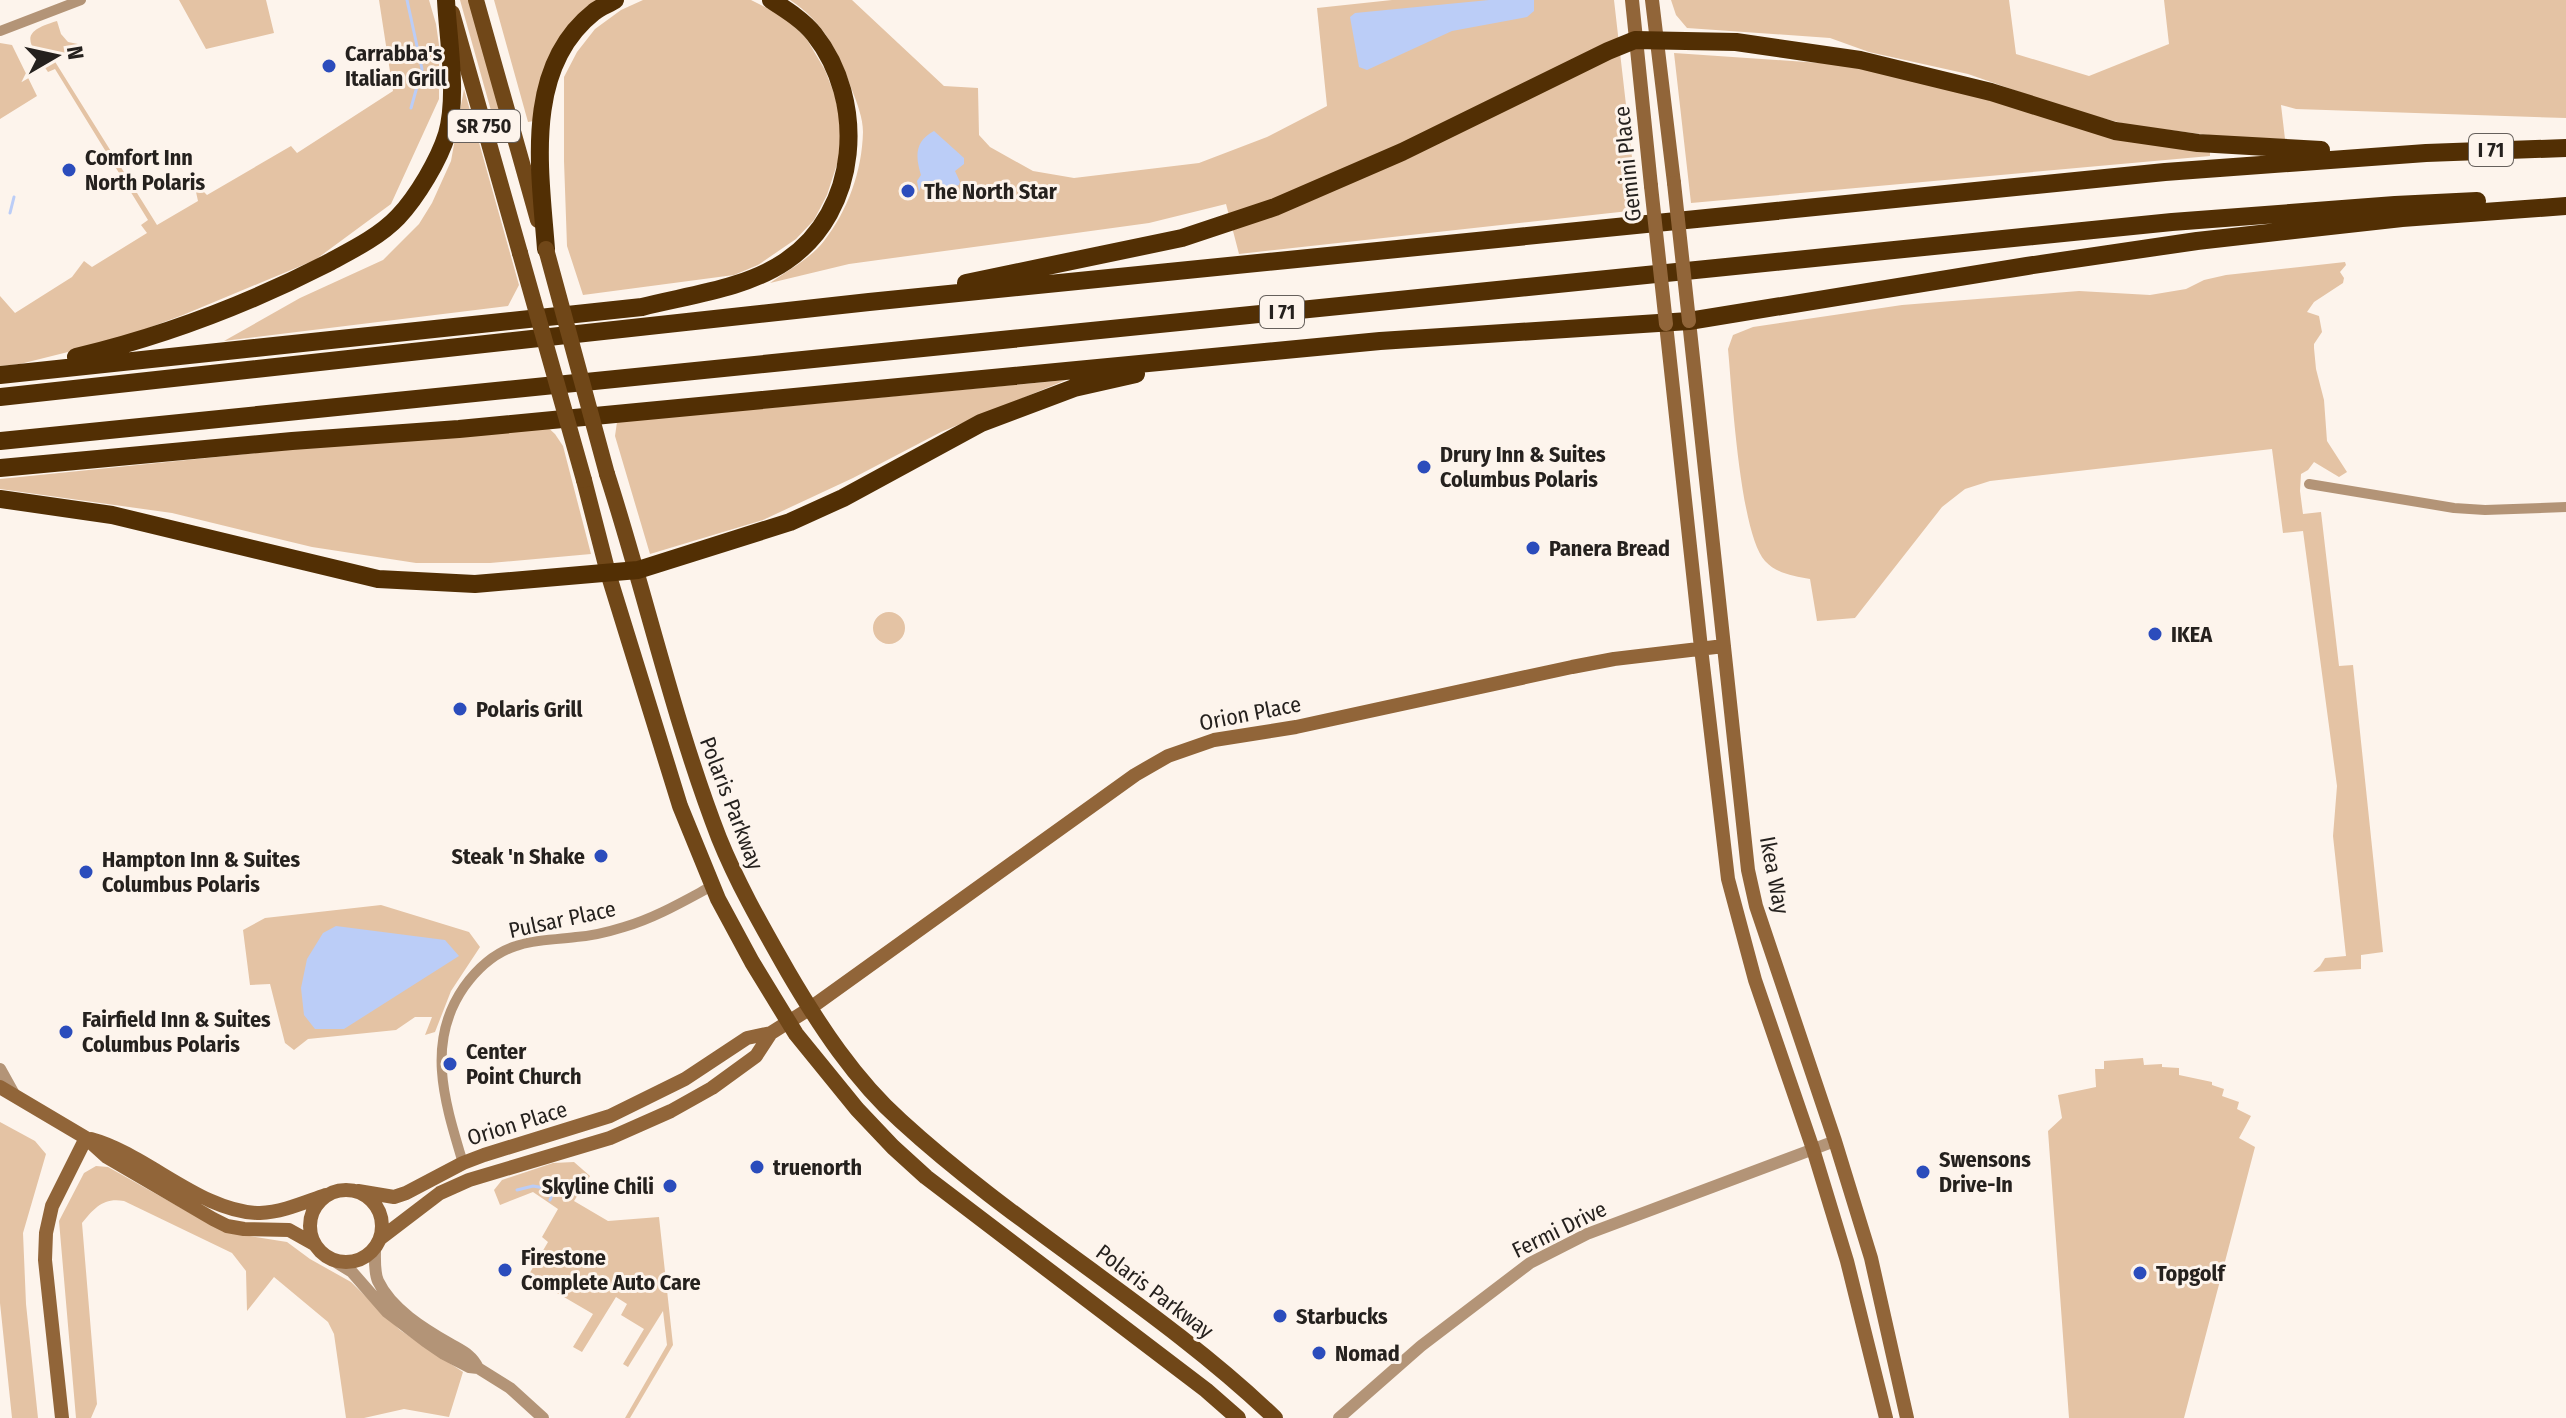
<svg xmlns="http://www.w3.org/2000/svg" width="2566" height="1418" viewBox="0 0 2566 1418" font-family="'Fira Sans Condensed',sans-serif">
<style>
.green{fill:#e4c3a4}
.water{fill:#bbcdf7}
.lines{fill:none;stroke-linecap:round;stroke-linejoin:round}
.stream{stroke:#bbcdf7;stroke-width:3}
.minor{stroke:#b39477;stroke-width:10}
.tertiary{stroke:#b39477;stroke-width:12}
.secondary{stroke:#916539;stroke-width:14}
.primary{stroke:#704718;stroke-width:16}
.motorway{stroke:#522f04;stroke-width:18}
.secondary-bridge{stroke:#916539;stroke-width:14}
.primary-bridge{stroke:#704718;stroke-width:16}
.poi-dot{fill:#2b4cbc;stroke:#fdf4ec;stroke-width:3}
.labels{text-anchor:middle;stroke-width:6;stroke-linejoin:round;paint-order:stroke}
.shield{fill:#fdf4ec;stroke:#66605c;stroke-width:2}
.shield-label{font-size:20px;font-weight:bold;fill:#25211e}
.poi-label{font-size:22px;font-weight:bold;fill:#25211e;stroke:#fdf4ec;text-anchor:start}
.street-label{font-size:22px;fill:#25211e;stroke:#fdf4ec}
</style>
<rect width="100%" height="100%" fill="#fdf4ec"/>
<!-- green -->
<path class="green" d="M179,0H266L274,33L206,49Z
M379,0H429L436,24L439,45V99L391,204L315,260L183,315L116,340L20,364L0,366V296L15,313L72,277L84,261L92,267L147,233L141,225L148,220L55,69L48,72C30,43 16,33 57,21L61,34L68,42L78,44L77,50L71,57L65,53L54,60L157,225L198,201L196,192L202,190L207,195L291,146L297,153L393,91Z
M460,0H470L507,130L497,132Z
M494,0H602L585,12L534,121L528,122Z
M643,0H751L783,16L806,38L825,70L835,96L841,125L839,158L827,195L814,220L796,239L758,265L734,275L583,295L567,246L564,161V77L577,52L595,29L621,10Z
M790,0H852L944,86L978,88L979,135L990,147L1033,171L1074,178L1199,163L1267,137L1327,106L1317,8L1392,0H1614L1638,210L1239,254L1226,204L1149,223L849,264L770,283C787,271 811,258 824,241C848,210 862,171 863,132C863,118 857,103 852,90C839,53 824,22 790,0Z
M1671,0H2009L2016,54L2089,76L2169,44L2164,0H2566V118L2296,109L2281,105L2285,139L2225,137L2129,125L2068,109L1968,74L1869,52L1830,38L1687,28L1676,15Z
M0,43L12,45L37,96L0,119Z
M1674,53L1835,64L1928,82L2210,151V156L1691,203Z
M464,89L519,285L508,306L224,341L300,298L383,260L419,224L432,203L451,161Z
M2345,262L2346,265L2340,272L2344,278L2343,283L2314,302L2307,312L2319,316L2322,332L2314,344V348L2316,369L2324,400L2327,441L2347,472L2339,477L2314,462L2308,470L2301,474L2300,491L2303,514L2321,512L2339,666L2353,665L2383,952L2361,955V969L2313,972L2320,966L2325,958L2346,956L2333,836L2337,786L2303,531L2283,533L2272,449L1990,481L1965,489L1942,507L1855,618L1817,621L1810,579C1794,576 1777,574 1765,561C1740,534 1732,391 1728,349L1733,335L1753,327L1902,305L2079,291L2150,295L2186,289L2204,280L2226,275Z
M1066,380L941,432L853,478L763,520L650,554L615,436L617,422Z
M544,424L555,434L563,446L591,554L490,563H416L312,547L172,513L0,489V479Z
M873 628a16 16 0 1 1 32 0a16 16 0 1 1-32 0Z
M381,905L469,932L480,947L451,991L435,1032L425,1035L432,1017H415L396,1030L308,1039L294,1050L285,1043L270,984L250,985L243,930L265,918Z
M2143,1058L2144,1065L2162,1064V1067L2179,1068V1075L2212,1082V1085L2224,1089L2222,1096L2239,1102L2237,1109L2251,1116L2239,1138L2255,1147L2184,1418H2069L2048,1131L2062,1118L2058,1095L2096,1087L2095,1069H2104V1061Z
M0,1122L35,1141L46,1154L23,1233L26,1304L38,1418H12L0,1303Z
M574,1162L590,1176L574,1201L608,1221L659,1217L673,1345L630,1418H625L667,1345L663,1311L628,1367L623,1364L644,1329L621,1315L627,1304L616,1297L582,1352L573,1347L593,1314L528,1276L548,1242L542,1237L558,1209L533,1192L500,1205L494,1190L502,1180L553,1163Z
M96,1166L108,1167L224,1232L287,1242L310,1259L351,1282L400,1330L463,1372L449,1417L404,1409L364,1418H346L334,1334L328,1322L274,1277L247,1311L246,1271L232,1253L124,1201C104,1197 94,1208 82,1223L97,1404L91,1418H76L59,1221L84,1173Z"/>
<!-- water -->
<path class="water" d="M1489,0H1534V11L1527,17L1452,31L1367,70L1359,67L1350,17L1355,13Z
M934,131L964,158V164L955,171L960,182L959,185C937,192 938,182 922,182L919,192L917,181L921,175C915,156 915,141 934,131Z
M336,926L445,940L459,956L344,1029H315L304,1015L301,988L307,959L323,933Z"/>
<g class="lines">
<!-- stream -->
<path class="stream" d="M407,0L422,69L411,108
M10,213L14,197
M517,1190L533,1186L550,1189L552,1195L550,1200"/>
<!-- minor -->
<path class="minor" d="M0,31L81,0
M2309,484L2454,508L2485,510L2566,507
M463,1163C445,1103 425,1043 464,987C477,969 494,953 516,946C535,939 556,940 576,937C592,936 608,932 624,927C655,918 684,901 712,886"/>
<!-- tertiary -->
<path class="tertiary" d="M0,1069L15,1096
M375,1249C375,1259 374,1272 378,1281C391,1309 424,1329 450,1344C462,1351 472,1355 478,1368
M331,1259L352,1272L387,1312L425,1341L444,1354L469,1367L478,1368L510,1388L543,1418
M1339,1418L1421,1346L1530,1263L1587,1234L1835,1141"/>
<!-- secondary -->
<path class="secondary" d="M1632,0L1651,186
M1652,0L1674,183
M1689,321L1748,870L1756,906L1835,1141L1871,1258L1907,1418
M1666,324L1701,648L1728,879L1755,980L1813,1149L1847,1261L1886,1418
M0,1087L86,1138L107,1157L213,1219L227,1226L244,1229L289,1230L314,1244
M91,1139C147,1154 202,1213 260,1213C283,1212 305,1202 326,1195
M310 1226a36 36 0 1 1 72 0a36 36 0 1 1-72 0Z
M358,1191L394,1197L406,1193L463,1163L484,1155L610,1116L685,1079L747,1038L771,1033L809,1009L1135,775L1168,756L1214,740L1296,727L1572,667L1614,659L1724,646
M381,1238L440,1193L469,1180L610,1138L671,1111L712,1088L756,1056L771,1033
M62,1418L45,1260L46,1233L52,1206L86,1138"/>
<!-- primary -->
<path class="primary" d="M476,0L538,220
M452,13L520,253
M607,474C646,595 673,719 719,838C738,885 763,928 788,972C819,1025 855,1080 901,1121C1019,1229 1160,1308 1275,1418
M584,480L608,573L680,806L718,899L752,962L796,1034L857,1109L893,1147L926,1177L1206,1390L1238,1418"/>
<!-- motorway -->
<path class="motorway" d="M546,249C540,170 523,68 594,12C600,7 609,4 615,0
M966,283L1182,238L1275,207L1402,152L1608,51L1635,40L1736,42L1860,60L1991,92L2115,131L2198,143L2321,150
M76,357C164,336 246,305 326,264C350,251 379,237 398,217C417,197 439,160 447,134C458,95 448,40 446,0
M0,375L642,307C689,295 745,289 786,261C860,211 867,101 814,34C803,20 785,9 771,0
M0,397L869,302L2165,172L2426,153L2566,148
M0,441L2172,222L2395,205L2477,201
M0,468L292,441L459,429L1380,341L1689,321L2027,266L2197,241L2402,218L2566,206
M0,499L112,515L378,579L475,584L638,570L790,522L843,498L981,423L1074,388L1136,374"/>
<!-- secondary-bridge -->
<path class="secondary-bridge" d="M1674,183L1689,321
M1651,186L1666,324"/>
<!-- primary-bridge -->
<path class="primary-bridge" d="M546,249L607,474
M520,253L584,480"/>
</g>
<!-- markers -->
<g class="poi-dot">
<circle cx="329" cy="66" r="8"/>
<circle cx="69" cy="170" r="8"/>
<circle cx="908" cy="191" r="8"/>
<circle cx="1424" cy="467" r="8"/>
<circle cx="1533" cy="548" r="8"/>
<circle cx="2155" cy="634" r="8"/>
<circle cx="460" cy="709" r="8"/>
<circle cx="601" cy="856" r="8"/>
<circle cx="86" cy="872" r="8"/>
<circle cx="66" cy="1032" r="8"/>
<circle cx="450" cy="1064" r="8"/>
<circle cx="757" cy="1167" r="8"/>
<circle cx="1923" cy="1172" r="8"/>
<circle cx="670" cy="1186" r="8"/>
<circle cx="505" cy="1270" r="8"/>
<circle cx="2140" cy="1273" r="8"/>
<circle cx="1280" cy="1316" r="8"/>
<circle cx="1319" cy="1353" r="8"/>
</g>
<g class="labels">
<!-- shield labels -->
<g class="shield">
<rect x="448" y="110" width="72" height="32" rx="6"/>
<rect x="2469" y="134" width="44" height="32" rx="6"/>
<rect x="1260" y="296" width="44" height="32" rx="6"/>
</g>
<g class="shield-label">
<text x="484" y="133">SR 750</text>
<text x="2491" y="157">I 71</text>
<text x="1282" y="319">I 71</text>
</g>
<!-- poi labels -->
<g class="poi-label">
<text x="345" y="61">Carrabba's<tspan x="345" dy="25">Italian Grill</tspan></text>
<text x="85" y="165">Comfort Inn<tspan x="85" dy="25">North Polaris</tspan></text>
<text x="924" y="199">The North Star</text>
<text x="1440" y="462">Drury Inn &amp; Suites<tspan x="1440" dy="25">Columbus Polaris</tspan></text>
<text x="1549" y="556">Panera Bread</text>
<text x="2171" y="642">IKEA</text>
<text x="476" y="717">Polaris Grill</text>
<text x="585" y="864" text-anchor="end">Steak 'n Shake</text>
<text x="102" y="867">Hampton Inn &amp; Suites<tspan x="102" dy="25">Columbus Polaris</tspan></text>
<text x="82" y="1027">Fairfield Inn &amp; Suites<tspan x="82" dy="25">Columbus Polaris</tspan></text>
<text x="466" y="1059">Center<tspan x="466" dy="25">Point Church</tspan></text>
<text x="1939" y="1167">Swensons<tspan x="1939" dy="25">Drive-In</tspan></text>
<text x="773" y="1175">truenorth</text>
<text x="654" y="1194" text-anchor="end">Skyline Chili</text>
<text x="521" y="1265">Firestone<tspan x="521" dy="25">Complete Auto Care</tspan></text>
<text x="2156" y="1281">Topgolf</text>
<text x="1296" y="1324">Starbucks</text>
<text x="1335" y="1361">Nomad</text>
</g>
<!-- street labels -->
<g class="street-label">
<text transform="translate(1627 164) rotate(-96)" y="8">Gemini Place</text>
<text transform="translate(1250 713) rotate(-11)" y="8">Orion Place</text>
<text transform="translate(732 803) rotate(69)" y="8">Polaris Parkway</text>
<text transform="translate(1775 875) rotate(79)" y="8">Ikea Way</text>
<text transform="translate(562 919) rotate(-12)" y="8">Pulsar Place</text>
<text transform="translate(517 1123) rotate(-17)" y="8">Orion Place</text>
<text transform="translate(1559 1229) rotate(-26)" y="8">Fermi Drive</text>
<text transform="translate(1155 1291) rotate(37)" y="8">Polaris Parkway</text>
</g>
</g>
<!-- north arrow -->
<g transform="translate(56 56) rotate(81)" stroke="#fdf4ec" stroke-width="6" paint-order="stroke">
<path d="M0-6L14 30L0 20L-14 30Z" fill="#25211e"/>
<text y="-12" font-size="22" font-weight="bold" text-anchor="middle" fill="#25211e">N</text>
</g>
</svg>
